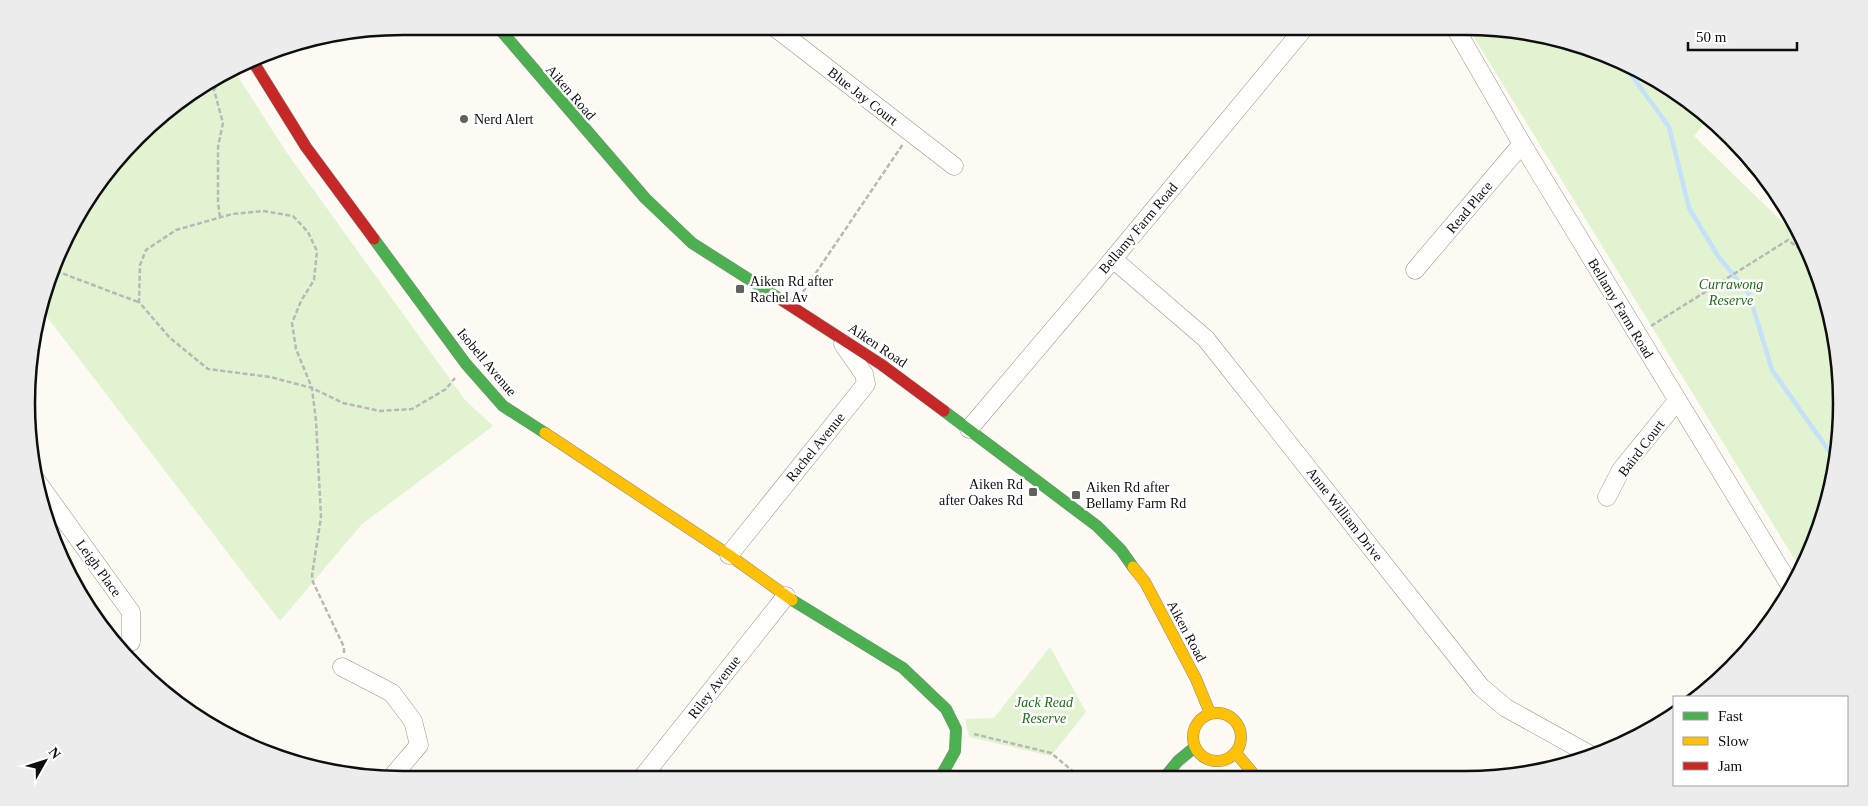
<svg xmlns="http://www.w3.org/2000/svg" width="1868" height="806" viewBox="0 0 1868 806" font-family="'Times New Roman',serif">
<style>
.park{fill:#e1f3d0}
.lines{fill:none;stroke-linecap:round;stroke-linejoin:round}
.stream{stroke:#c5e0f9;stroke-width:4.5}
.street-casing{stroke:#959491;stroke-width:19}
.fast-casing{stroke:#8c8b87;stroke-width:12}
.slow-casing{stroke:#8c8b87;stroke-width:12}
.jam-casing{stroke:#8c8b87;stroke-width:12}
.path{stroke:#b8b8b6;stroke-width:2.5;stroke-dasharray:5 2.5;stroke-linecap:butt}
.street{stroke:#fffefd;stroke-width:18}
.fast{stroke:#4caf50;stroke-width:11}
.slow{stroke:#ffc107;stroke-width:11}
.jam{stroke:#c62828;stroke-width:11}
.poi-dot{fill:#61615e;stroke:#fff;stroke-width:2}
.labels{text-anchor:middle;stroke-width:5;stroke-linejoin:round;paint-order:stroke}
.street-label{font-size:14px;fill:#0e0e0e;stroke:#fff}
.poi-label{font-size:14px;fill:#0e0e0e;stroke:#fff;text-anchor:start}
.park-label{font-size:14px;font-style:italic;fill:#1f6d17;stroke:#fff}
.rim{fill:none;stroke:#0e0e0e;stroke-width:2.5}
</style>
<rect width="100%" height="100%" fill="#fcfaf2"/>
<!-- park -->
<path class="park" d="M1467,26L1586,46L1654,77L1709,117L1694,136L1806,245L1829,306L1841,379L1838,452L1822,524L1800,568Z
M233,69L287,153L465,400L493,426L362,524L280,621L41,309L77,215L155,120L215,77Z
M1050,647L1086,712L1051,756L969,737L965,719L994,718Z"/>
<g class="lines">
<!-- stream -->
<path class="stream" d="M1622,62L1669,127L1689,208L1718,256L1749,294L1772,370L1836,461"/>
<!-- street casing -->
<g class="street-casing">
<path id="street" d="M773,26L954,166
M1454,26L1522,144L1791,587
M1113,259L1206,339L1481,687L1506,708L1589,754
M1415,270L1522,144
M969,429L1113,259L1306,26
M33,476L131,612V642
M1607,497L1621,470L1677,401
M729,555L866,384L864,374L843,344
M342,667L392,693L413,721L419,745L391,778
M641,779L786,596"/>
</g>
<!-- fast casing -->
<g class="fast-casing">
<path id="fast" d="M497,26L645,198L692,243L780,299
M374,239L466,364L503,406L545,433
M944,411L1097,526L1121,550L1133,567
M792,600L903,668L946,709L956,729L955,751L940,778
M1164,778L1178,761L1195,747"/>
</g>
<!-- slow casing -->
<g class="slow-casing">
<path id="slow" d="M545,433L729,555L792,600
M1133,567L1145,582L1196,679L1210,713
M1193 737a24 24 0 1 1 48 0a24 24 0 1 1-48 0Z
M1236,753L1256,777"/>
</g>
<!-- jam casing -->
<g class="jam-casing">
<path id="jam" d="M252,60L306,147L374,239
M780,299L882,365L944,411"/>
</g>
<!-- path -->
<path class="path" d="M220,217L218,202V147L223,123L214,90L221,78L236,67
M56,271L138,302
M803,292L903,144
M1651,326L1788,240L1811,258
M344,653V647L313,582L312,575L321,517L316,421L312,388L296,349L292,323L301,301L314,280L317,251L308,232L293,216L263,211L232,214L176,230L146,250L140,265L139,302L170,338L208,369L270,377L312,388L343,403L380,411L412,409L446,389L455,378
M974,734L1051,753L1081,778"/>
<!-- street -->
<use href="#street" class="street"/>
<!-- fast -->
<use href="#fast" class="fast"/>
<!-- slow -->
<use href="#slow" class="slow"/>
<!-- jam -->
<use href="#jam" class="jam"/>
</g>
<!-- markers -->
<g class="poi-dot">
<circle cx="464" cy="119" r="5"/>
<rect x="735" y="284" width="10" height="10" rx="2.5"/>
<rect x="1028" y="487" width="10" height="10" rx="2.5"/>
<rect x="1071" y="490" width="10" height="10" rx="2.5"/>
</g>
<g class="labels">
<!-- street labels -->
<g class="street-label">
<text transform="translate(571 92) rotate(49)" y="5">Aiken Road</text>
<text transform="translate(863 96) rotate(38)" y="5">Blue Jay Court</text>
<text transform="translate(1469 207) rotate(-50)" y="5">Read Place</text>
<text transform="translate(1138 228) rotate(-50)" y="5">Bellamy Farm Road</text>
<text transform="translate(1621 308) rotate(59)" y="5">Bellamy Farm Road</text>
<text transform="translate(878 345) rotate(34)" y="5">Aiken Road</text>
<text transform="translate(487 362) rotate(50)" y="5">Isobell Avenue</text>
<text transform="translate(815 447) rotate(-51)" y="5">Rachel Avenue</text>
<text transform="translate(1641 448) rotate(-53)" y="5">Baird Court</text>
<text transform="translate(1345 514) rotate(52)" y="5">Anne William Drive</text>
<text transform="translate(99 568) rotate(54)" y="5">Leigh Place</text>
<text transform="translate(1187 631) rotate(62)" y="5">Aiken Road</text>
<text transform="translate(714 687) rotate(-52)" y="5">Riley Avenue</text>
</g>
<!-- poi labels -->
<g class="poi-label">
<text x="474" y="124">Nerd Alert</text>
<text x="750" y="286">Aiken Rd after<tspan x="750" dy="16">Rachel Av</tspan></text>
<text x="1023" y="489" text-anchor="end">Aiken Rd<tspan x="1023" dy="16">after Oakes Rd</tspan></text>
<text x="1086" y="492">Aiken Rd after<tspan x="1086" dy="16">Bellamy Farm Rd</tspan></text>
</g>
<!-- park labels -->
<g class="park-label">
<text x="1731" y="289">Currawong<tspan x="1731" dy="16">Reserve</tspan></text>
<text x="1044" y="707">Jack Read<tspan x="1044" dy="16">Reserve</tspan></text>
</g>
</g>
<!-- crop -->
<path d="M0 0H1868V806H0ZM403 35H1465A368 368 0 0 1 1833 403V403A368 368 0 0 1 1465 771H403A368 368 0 0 1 35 403V403A368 368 0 0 1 403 35Z" fill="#ececec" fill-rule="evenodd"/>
<path class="rim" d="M403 35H1465A368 368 0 0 1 1833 403V403A368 368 0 0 1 1465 771H403A368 368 0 0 1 35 403V403A368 368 0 0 1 403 35Z"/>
<!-- legend -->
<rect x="1673" y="696" width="175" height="90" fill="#ffffff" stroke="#9f9f9f"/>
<rect x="1683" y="712" width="25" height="8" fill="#4caf50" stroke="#9f9f9f"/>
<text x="1718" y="721" font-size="15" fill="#0e0e0e">Fast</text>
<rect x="1683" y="737" width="25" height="8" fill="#ffc107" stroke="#9f9f9f"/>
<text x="1718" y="746" font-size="15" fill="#0e0e0e">Slow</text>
<rect x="1683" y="762" width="25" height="8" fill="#c62828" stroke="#9f9f9f"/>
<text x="1718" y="771" font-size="15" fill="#0e0e0e">Jam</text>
<!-- north arrow -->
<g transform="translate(45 761) rotate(51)" stroke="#ffffff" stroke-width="4" paint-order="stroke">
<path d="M0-4L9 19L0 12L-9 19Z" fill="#0e0e0e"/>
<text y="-8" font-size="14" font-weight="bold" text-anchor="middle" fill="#0e0e0e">N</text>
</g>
<!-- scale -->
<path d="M1688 42v8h109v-8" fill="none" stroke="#0e0e0e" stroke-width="2.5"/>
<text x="1696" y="42" font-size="15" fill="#0e0e0e" stroke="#ffffff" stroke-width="4" paint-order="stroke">50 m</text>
</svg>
